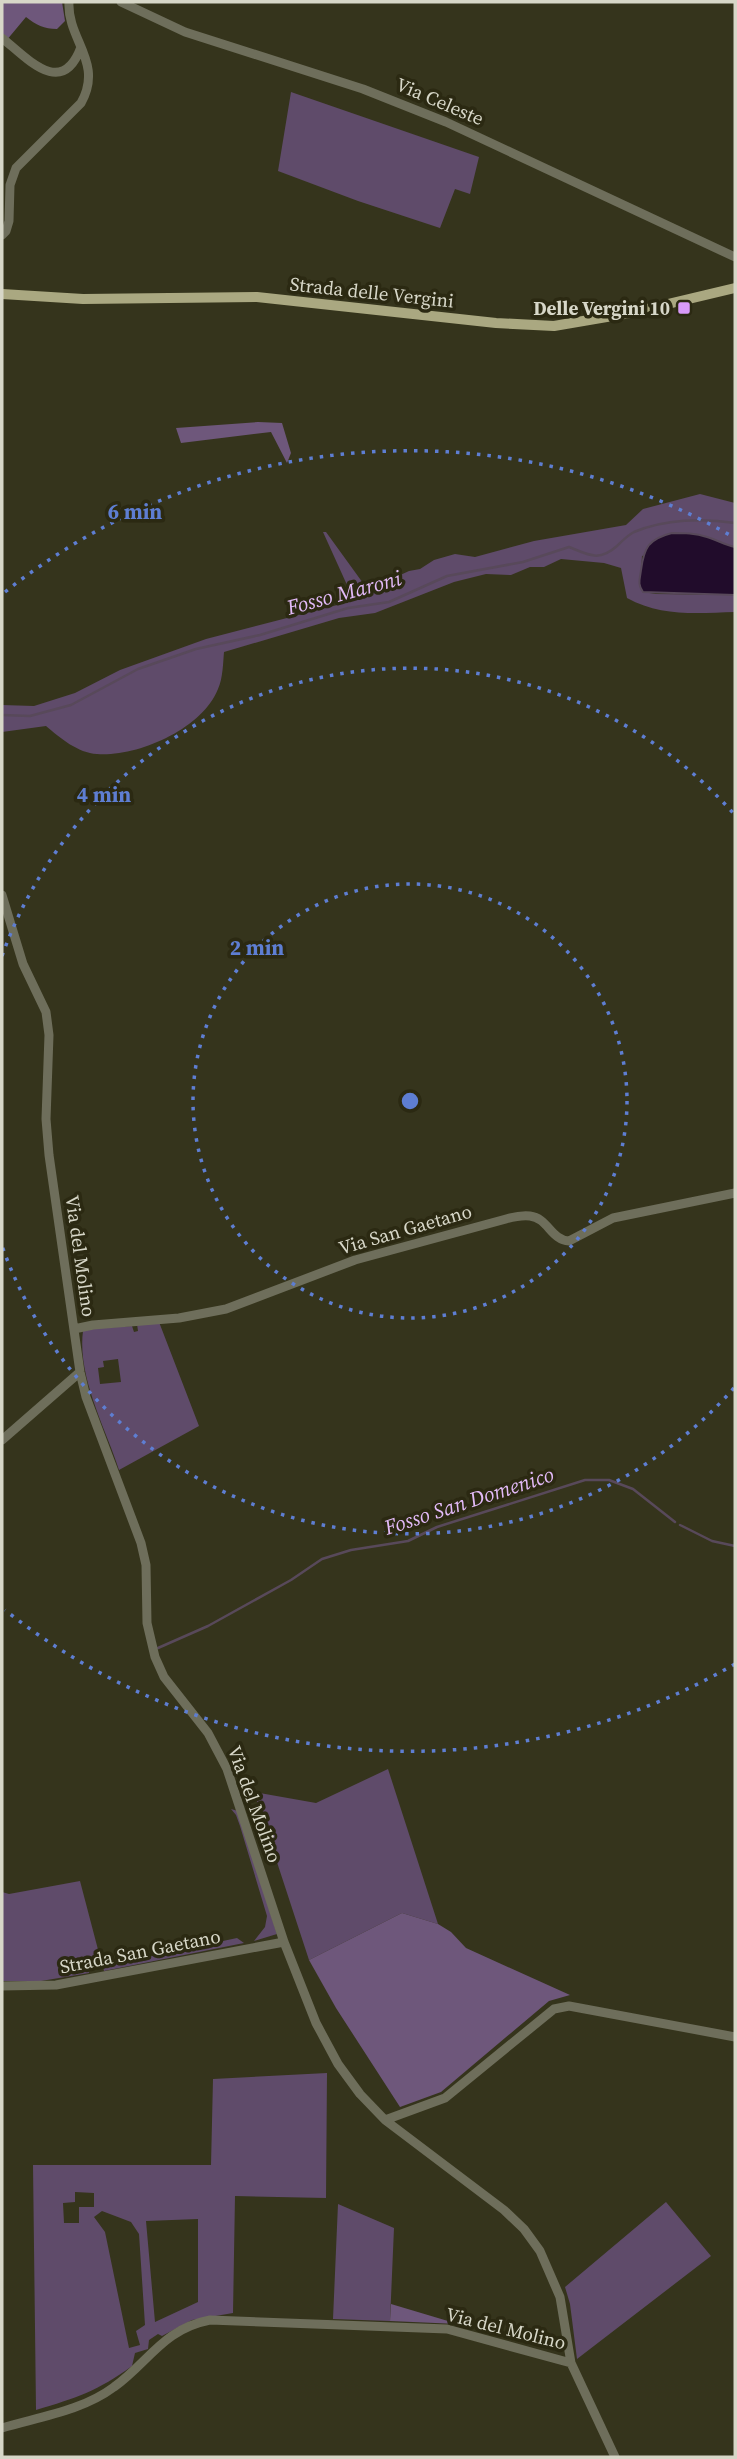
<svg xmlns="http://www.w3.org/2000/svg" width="737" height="2459" viewBox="0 0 737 2459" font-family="'Source Serif 4',serif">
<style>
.green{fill:#5f4b6a;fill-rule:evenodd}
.forest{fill:#6e577b}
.water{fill:#210c2b;stroke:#58495a;stroke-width:2}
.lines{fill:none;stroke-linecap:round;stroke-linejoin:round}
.stream{stroke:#58495a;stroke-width:2.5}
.minor{stroke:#6e6e5b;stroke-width:9}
.major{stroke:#aaa881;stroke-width:10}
.ring{fill:none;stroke:#5e7ed2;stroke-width:3.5;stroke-dasharray:3.5 7}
.poi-dot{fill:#d89af8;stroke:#2b2912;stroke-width:2.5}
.labels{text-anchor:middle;stroke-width:7;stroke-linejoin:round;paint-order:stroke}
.street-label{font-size:19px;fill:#d7d7c8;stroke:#2b2912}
.poi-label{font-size:19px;font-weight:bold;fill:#d7d7c8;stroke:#2b2912;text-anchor:end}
.water-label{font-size:21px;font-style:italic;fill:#e2baf7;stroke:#2b2912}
.centre{fill:#5e7ed2;stroke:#2b2912;stroke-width:3.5}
.ring-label{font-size:21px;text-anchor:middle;font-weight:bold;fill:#5e7ed2;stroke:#2b2912;stroke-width:7;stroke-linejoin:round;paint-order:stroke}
</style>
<rect width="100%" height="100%" fill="#35341c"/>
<!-- green -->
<path class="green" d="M291,92L479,157L470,194L455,189L440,228L358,201L278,171Z
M700,494L735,503V547L722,544L711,538L642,556L640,588L643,592L656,594L735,595V612C697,613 661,617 627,598L621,568L604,563L561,559L544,567H530L511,575L486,574L454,582L375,613L339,618L224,652C223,663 223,678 218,689C202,729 138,757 97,754C78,753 60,738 46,726L2,732V705L34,706L75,693L120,670L206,639L345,603L352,596L323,532H326L368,590L409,571L420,569L434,560L455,554L475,557L534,541L626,525L643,509Z
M159,1322L199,1426L119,1470C106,1429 77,1377 83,1331L86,1329L132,1326L134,1332L138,1331L137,1324ZM118,1359L121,1382L100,1384L98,1368L104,1367L103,1361Z
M388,1769L438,1924L402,1913L309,1960L254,1792L316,1803Z
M231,1809L238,1811L277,1934L254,1941L265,1927L267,1916L240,1826L236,1815Z
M80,1881L101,1961L87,1963L89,1973L41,1981H2V1892L9,1894Z
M237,1938L244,1943L104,1971L101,1957L119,1963Z
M327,2073L326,2198L235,2196L233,2313L192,2320L162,2336L158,2334L149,2340L148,2349L135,2353L132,2366C98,2391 76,2398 36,2410L33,2165H211L213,2079ZM75,2192L94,2193V2207H79V2223H64L63,2203L75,2202ZM102,2211L131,2222L139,2234L145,2325L136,2331L140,2345L129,2348L105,2232L94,2217ZM198,2219V2302L155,2322L146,2221Z
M666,2202L711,2256L577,2359L570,2304L565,2287Z
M338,2204L394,2228L390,2321L333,2319Z"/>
<!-- forest -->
<path class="forest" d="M2,2H62L65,21L57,29C44,29 36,25 26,17L6,41L2,38Z
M258,422L282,423L291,453L287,463L271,432L181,443L176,428Z
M402,1913L438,1924L451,1932L466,1948L570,1995L549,2001L441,2092L400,2107L336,2008L309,1960Z
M391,2304L458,2324L390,2321Z"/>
<!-- water -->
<path class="water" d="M672,533C684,533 695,533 707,537C717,540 725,545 735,547V595L643,592C637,584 640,579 641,570C644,548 648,539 672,533Z"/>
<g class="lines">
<!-- stream -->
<path class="stream" d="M2,715L30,716L71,705L138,669L196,649L260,635L348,608L389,602L447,576L523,562L569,547C589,555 599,562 617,546C622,541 628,535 634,532C665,519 703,518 735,523
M680,1525L712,1541L735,1546
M158,1648L208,1626L291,1580L322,1559L351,1550L408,1541L437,1527L585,1480H609L633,1489L675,1522"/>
<!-- minor -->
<path class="minor" d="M121,2L185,32L363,89L446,122L735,257
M2,38C27,58 62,99 81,47
M2,235L6,231L9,221L10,185L16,168L81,103C104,62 67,40 69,2
M2,895L23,964L46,1012L49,1035L46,1119L49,1155L80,1372L86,1397L141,1543L146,1565L147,1623L155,1657L164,1677L208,1733L227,1769L284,1942L316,2023L338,2064L360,2094L385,2120L504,2210L524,2229L540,2251L560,2297L571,2363L615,2457
M74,1329L93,1325L179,1318L226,1309L355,1260L506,1219C513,1217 522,1215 530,1216C548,1218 551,1240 569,1241L613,1218L735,1193
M2,1440L80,1372
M2,1986L56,1985L284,1942
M385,2120L445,2098L554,2009L569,2006L735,2037
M2,2428C39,2417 82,2411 114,2387C149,2362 163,2329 210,2320L447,2329L571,2363"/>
<!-- major -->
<path class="major" d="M2,294L83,299L257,297L496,323L554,326L630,313L735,288"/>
</g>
<!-- distance rings -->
<g class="ring">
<circle cx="410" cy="1101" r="217"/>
<path d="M734 1388A433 433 0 0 1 2 1246M2 956A433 433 0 0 1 734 814"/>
<path d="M735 1664A650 650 0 0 1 5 1610M5 592A650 650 0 0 1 735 538"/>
</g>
<!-- markers -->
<rect class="poi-dot" x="677" y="301" width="14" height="14" rx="3.5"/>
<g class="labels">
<!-- street labels -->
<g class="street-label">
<text transform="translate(440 101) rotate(23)" y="7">Via Celeste</text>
<text transform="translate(372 292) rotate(6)" y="7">Strada delle Vergini</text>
<text transform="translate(405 1229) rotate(-16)" y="7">Via San Gaetano</text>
<text transform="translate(81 1256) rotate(82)" y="7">Via del Molino</text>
<text transform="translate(255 1804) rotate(70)" y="7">Via del Molino</text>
<text transform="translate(140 1951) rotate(-11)" y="7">Strada San Gaetano</text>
<text transform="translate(506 2328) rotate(14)" y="7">Via del Molino</text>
</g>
<!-- poi labels -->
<g class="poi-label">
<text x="670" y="315">Delle Vergini 10</text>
</g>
<!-- water labels -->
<g class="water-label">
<text transform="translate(344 593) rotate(-15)" y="7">Fosso Maroni</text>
<text transform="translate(469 1501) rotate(-18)" y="7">Fosso San Domenico</text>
</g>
</g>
<circle cx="410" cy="1101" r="10" class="centre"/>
<g class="ring-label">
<text x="135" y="519">6 min</text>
<text x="104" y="802">4 min</text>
<text x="257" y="955">2 min</text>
</g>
<!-- border -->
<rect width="737" height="2459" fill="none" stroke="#d7d7c8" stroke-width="7"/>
</svg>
